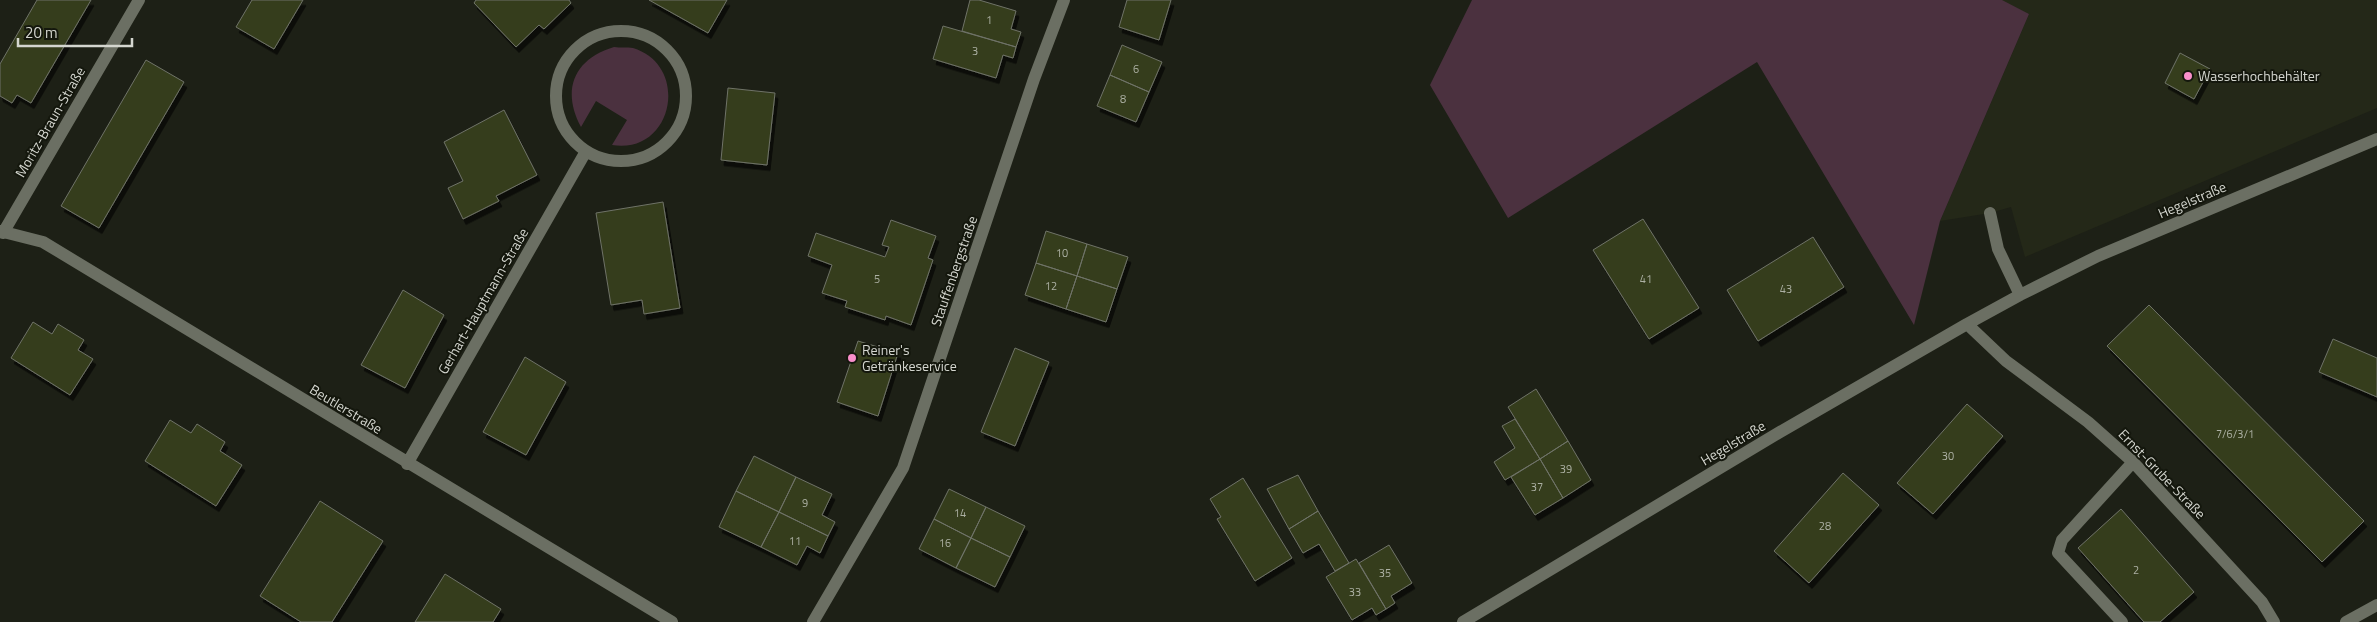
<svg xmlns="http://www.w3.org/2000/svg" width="2377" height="622" viewBox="0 0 2377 622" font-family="'Titillium Web',sans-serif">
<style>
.built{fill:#242818}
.green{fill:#4b313f}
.building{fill:#353c1e;stroke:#6f7367;filter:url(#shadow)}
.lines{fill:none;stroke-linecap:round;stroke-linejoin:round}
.minor{stroke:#6b6f63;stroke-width:12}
.poi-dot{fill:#f98fca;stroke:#14170d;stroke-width:2}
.labels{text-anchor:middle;stroke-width:4;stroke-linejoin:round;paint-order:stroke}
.number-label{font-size:11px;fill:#acb0a3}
.poi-label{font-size:14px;fill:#d4d6cf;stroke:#14170d;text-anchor:start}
.street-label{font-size:14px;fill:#d4d6cf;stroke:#14170d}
</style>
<defs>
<filter id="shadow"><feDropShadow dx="3" dy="5.5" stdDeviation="0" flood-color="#0009"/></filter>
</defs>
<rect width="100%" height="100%" fill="#1d2016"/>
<!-- built -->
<path class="built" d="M2001,0H2377V108L2025,257L2011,207L1990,213L1940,221L2029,14Z"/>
<!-- green -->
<path class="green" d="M1472,0H2002L2029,14L1940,221L1914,325L1757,62L1508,218L1430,85Z
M614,47C620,48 627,47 633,48C691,66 673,155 612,145L627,120L596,101L581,127C561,90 574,59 614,47Z"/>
<!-- building -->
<path class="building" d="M37,0H91L31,103L17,95L12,103L0,96V64Z
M252,0H303L274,49L236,27Z
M476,0H569L571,3L544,29L539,25L516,47L474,3Z
M649,0H727L708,33Z
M970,0H979L1016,11L1011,29L1021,32L1016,47L962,31Z
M1127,0H1171L1159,40L1119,27Z
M943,26L1016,47L1013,58L1003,55L996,78L933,59Z
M1122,45L1162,62L1149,92L1110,75Z
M2180,53L2210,69L2194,99L2165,83Z
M146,60L184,82L99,228L61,206Z
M1110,75L1149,92L1136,122L1097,106Z
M728,88L775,93L767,165L721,160Z
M504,110L537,175L496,196L499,201L463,219L448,188L463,181L444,142Z
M663,202L680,308L644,314L642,300L611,305L596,213Z
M1643,219L1699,308L1649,339L1593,250Z
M891,220L936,236L928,258L933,260L911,325L886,316L885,320L845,307L847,301L822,293L832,265L808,256L816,233L885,257L889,247L882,245Z
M1046,231L1087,244L1077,276L1036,263Z
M1813,237L1844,287L1758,341L1727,290Z
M1087,244L1128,257L1117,289L1077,276Z
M1036,263L1077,276L1066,309L1025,295Z
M1077,276L1117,289L1106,322L1066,309Z
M403,290L444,315L405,388L361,365Z
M2149,305L2364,521L2322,562L2107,346Z
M33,322L52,334L58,324L84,340L78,350L93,359L70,395L11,358Z
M2333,339L2377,358V397L2319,372Z
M858,341L898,353L878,416L837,402Z
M1015,348L1049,362L1015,446L981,432Z
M525,357L566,382L526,455L483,432Z
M1536,389L1568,441L1540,459L1508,407Z
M1967,404L2003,436L1933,514L1897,483Z
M1515,419L1540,459L1505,480L1494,462L1515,448L1502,426Z
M170,420L191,433L197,424L225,442L220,451L242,465L216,506L145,461Z
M1568,441L1591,480L1563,498L1540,459Z
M754,456L796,477L779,512L736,491Z
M1540,459L1563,498L1535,515L1511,477Z
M1843,473L1879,505L1809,583L1774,551Z
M1298,475L1318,511L1289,529L1267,489Z
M796,477L832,494L822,515L835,522L828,536L779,512Z
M1243,478L1292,558L1255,581L1217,519L1221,517L1210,499Z
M949,489L986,507L971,538L934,519Z
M736,491L779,512L761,547L719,527Z
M320,501L383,541L332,622H301L260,596Z
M986,507L1025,526L1010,557L971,538Z
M2121,509L2194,592L2160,622H2144L2078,548Z
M1318,511L1349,563L1335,571L1319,544L1303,553L1289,529Z
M779,512L828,536L820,553L807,546L797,565L761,547Z
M934,519L971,538L956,568L919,549Z
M971,538L1010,557L995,587L956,568Z
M1389,545L1412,583L1391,596L1395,603L1386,609L1359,563Z
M1356,559L1386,609L1376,615L1372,608L1352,620L1326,577Z
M445,574L501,609L493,622H415Z"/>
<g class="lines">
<!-- minor -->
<path class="minor" d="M556 96a65 65 0 1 1 130 0a65 65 0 1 1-130 0Z
M1990,213L1998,249L2020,295
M0,231L43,242L672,622
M3,233L139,0
M1967,324L2006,361L2088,422L2133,462L2262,602L2274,622
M407,464L585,153
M813,622L903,468L1034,79L1064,0
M1463,622L1780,432L1967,324L2020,295L2098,256L2377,139
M2122,622L2058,553L2062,540L2133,462
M2346,622L2377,605"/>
</g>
<!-- markers -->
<g class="poi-dot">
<circle cx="2188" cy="76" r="5"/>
<circle cx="852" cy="358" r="5"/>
</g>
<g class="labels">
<!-- number labels -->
<g class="number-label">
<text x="989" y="24">1</text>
<text x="975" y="55">3</text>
<text x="1136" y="73">6</text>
<text x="1123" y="103">8</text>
<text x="1062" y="257">10</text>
<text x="877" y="283">5</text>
<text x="1646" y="283">41</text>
<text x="1051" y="290">12</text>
<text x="1786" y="293">43</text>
<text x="2235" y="438">7/6/3/1</text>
<text x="1948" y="460">30</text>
<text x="1566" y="473">39</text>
<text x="1537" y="491">37</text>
<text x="805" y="507">9</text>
<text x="960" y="517">14</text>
<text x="1825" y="530">28</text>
<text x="795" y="545">11</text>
<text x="945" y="547">16</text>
<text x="2136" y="574">2</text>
<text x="1385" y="577">35</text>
<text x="1355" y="596">33</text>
</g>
<!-- poi labels -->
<g class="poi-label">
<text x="2198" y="81">Wasserhochbehälter</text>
<text x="862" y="355">Reiner's<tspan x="862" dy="16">Getränkeservice</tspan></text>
</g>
<!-- street labels -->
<g class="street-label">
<text transform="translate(50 122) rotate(-60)" y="5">Moritz-Braun-Straße</text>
<text transform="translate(2192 200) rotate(-23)" y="5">Hegelstraße</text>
<text transform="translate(954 271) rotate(-71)" y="5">Stauffenbergstraße</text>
<text transform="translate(483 301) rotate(-60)" y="5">Gerhart-Hauptmann-Straße</text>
<text transform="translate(346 409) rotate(31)" y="5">Beutlerstraße</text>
<text transform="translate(1733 443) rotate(-31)" y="5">Hegelstraße</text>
<text transform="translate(2162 474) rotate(46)" y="5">Ernst-Grube-Straße</text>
</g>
</g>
<!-- scale -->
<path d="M18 38v8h114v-8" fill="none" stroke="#d4d6cf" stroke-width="2.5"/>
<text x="25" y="38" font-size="15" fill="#d4d6cf" stroke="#14170d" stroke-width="4" paint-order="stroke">20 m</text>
</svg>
